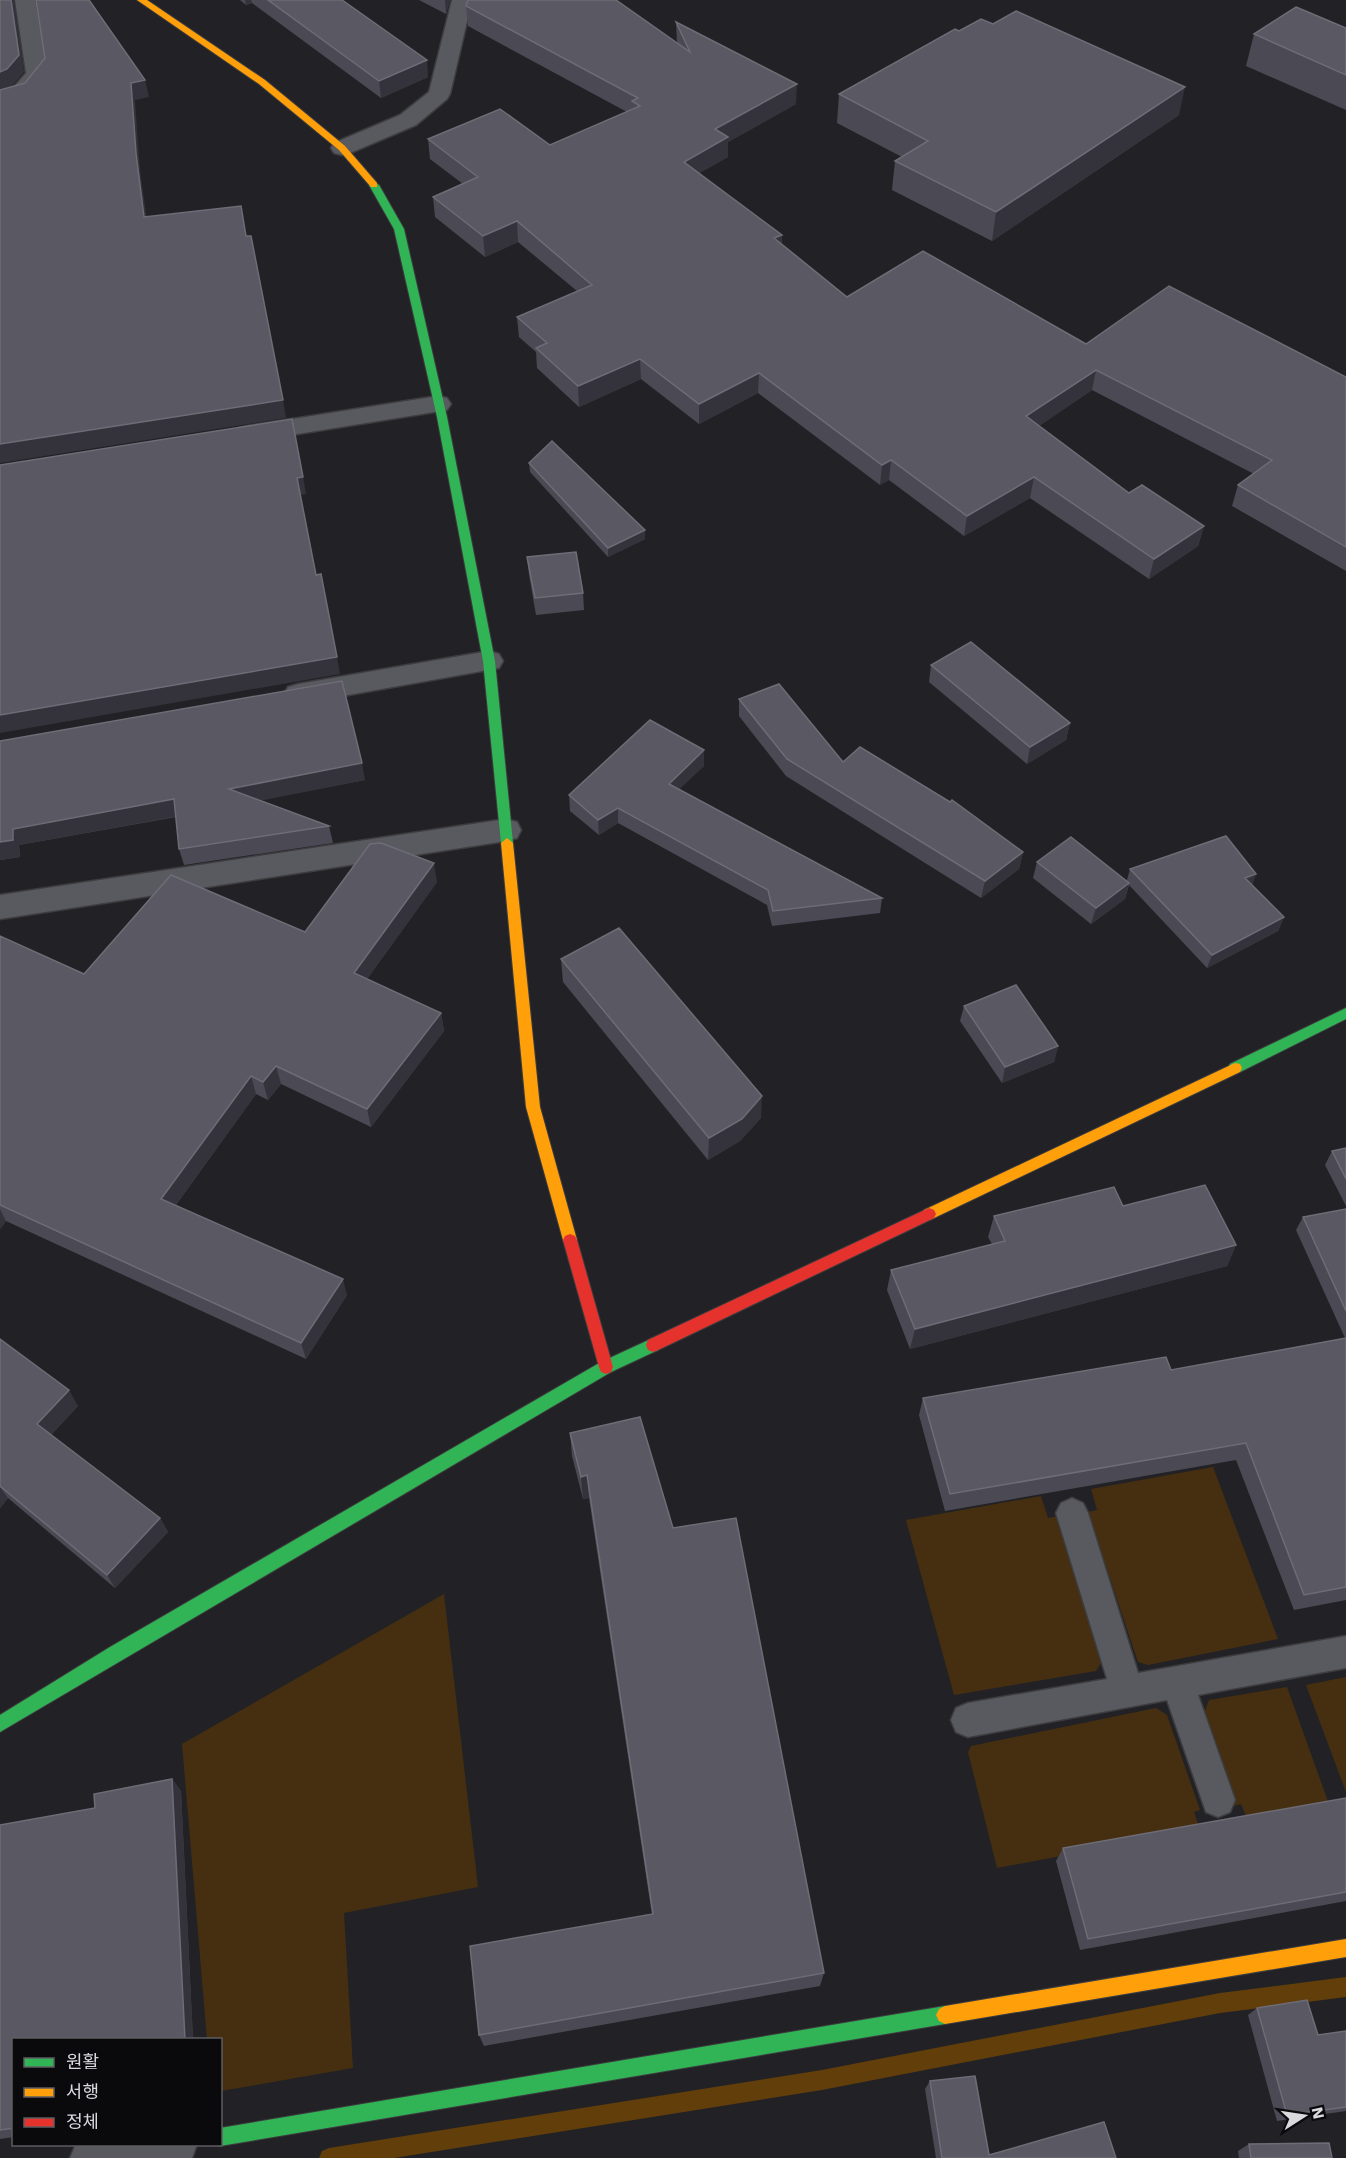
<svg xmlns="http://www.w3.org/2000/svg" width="1346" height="2158" viewBox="0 0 1346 2158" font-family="'Work Sans','Noto Sans KR',sans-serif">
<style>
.green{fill:#452f10}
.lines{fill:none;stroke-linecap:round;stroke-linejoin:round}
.stream{fill:#613e0a;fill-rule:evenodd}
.lane-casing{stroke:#3d3c3f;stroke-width:3}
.street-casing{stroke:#3d3c3f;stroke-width:3}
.fast-casing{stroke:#3d3c3f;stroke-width:2}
.slow-casing{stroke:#3d3c3f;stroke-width:2}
.jam-casing{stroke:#3d3c3f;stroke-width:2}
.lane{fill:#595960;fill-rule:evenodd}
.street{fill:#595960;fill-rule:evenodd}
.fast{fill:#30b455;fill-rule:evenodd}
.slow{fill:#ff9f0a;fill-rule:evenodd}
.jam{fill:#e5322d;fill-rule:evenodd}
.wall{fill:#4b4953}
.shaded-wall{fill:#34333b}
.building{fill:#5a5862;stroke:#6e6c76;stroke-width:1.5}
</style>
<rect width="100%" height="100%" fill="#222226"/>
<!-- green -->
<path class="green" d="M1213,1467L1278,1639L1148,1665L1138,1662L1088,1512L1097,1510L1091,1489Z
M1041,1496L1048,1518L1060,1516L1102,1661L1096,1671L954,1695L906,1520Z
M444,1594L478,1887L344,1913L353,2068L221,2091L220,2040L207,2039L182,1744Z
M1346,1677V1792L1306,1685Z
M1287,1687L1330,1807L1248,1821L1241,1804L1234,1806L1203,1716L1209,1700Z
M1156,1708L1167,1715L1200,1810L1194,1812L1200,1830L997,1868L968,1752L971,1746Z"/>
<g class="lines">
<!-- stream -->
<path class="stream" d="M1346,1977V1997L1220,2013L822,2090L394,2158H319L322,2151L329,2148L822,2070L1220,1993Z"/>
<!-- lane casing -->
<g class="lane-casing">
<path id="lane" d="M1072,1498L1083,1503L1088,1513L1138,1673L1346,1636V1668L1198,1695L1235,1800L1230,1812L1218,1817L1206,1812L1167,1700L968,1737L956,1732L951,1720L956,1708L968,1703L1107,1679L1056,1513L1061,1503Z"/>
</g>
<!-- street casing -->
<g class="street-casing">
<path id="street" d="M15,0H35L48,74L29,98L0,107V93L13,88L26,73Z
M452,0H472L450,94L447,99L416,125L350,153L342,155L334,153L331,148L334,143L400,115L429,92Z
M438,396L447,398L451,404L447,410L248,442L239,440L235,434L239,428L248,426Z
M489,651L499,654L503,661L499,668L298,704L288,701L284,694L288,687L298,684Z
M506,819L517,822L521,830L517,838L506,841L0,919V895Z
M76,2144H197L192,2158H70Z"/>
</g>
<!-- fast casing -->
<g class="fast-casing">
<path id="fast" d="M374,182L379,185L404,229L447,417L495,661L513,843L507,848L501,843L483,661L437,417L394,229L369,185Z
M1346,1008V1019L1240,1072H1230L1228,1068L1230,1064Z
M653,1338L658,1340L660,1345L658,1350L611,1372L0,1732V1715L110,1647L601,1362Z
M945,2006L951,2009L954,2015L951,2021L945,2024L220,2146L216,2144H220V2128Z"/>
</g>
<!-- slow casing -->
<g class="slow-casing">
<path id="slow" d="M137,0H147L265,80L345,146L377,183V187H371L339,150L259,84Z
M507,838L513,843L540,1107L577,1240L575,1244L570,1246L565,1244L563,1240L526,1107L501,843Z
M1235,1063L1240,1064L1242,1068L1240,1072L934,1218L929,1220L924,1218L922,1214L924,1210Z
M1346,1939V1957L945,2024L939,2021L936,2015L939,2009L945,2006Z"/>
</g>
<!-- jam casing -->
<g class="jam-casing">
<path id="jam" d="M929,1208L934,1210L936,1214L934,1218L658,1350L653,1352L648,1350L646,1345L648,1340Z
M570,1234L575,1236L577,1240L613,1367L611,1372L606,1374L601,1372L599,1367L563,1240L565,1236Z"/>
</g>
<!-- lane -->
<use href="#lane" class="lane"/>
<!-- street -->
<use href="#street" class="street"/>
<!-- fast -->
<use href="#fast" class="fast"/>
<!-- slow -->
<use href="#slow" class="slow"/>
<!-- jam -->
<use href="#jam" class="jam"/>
</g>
<!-- wall -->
<path class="wall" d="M240,0H342L428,77L381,98L252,3L246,5Z
M419,0H450L446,14Z
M466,6L677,43L676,22L796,104L728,142V157L699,173L782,235V244L847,297L1086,344L1346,377V571L1232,506L1238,485L1254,474L1092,390L1039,426L1129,493L1204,526L1198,546L1149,579L1030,498L964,536L889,480L880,485L758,393L699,424L641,379L579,407L537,368L536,352L519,337L517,317L577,291L518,242L485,257L435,217L433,197L463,184L430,159L428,139L550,145L627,112L468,26Z
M1346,28V110L1246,66L1254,34Z
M839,94L1179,115L992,241L892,190L895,161L902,157L837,123Z
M529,463L645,539L608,557L530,472Z
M527,557L583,593L584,610L536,615L529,575Z
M931,665L1070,723L1066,740L1027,764L929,682Z
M739,699L843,762L1023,852L1019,869L981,898L786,776L739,716Z
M0,741L365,780L261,800L329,826L333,843L184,865L179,849L176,817L19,845L20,857L0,860Z
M704,750V766L679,789L882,898L880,913L772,926L767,905L618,823L599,835L570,811L569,795Z
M1037,862L1127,880L1130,869L1256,874L1252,885L1284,917L1278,931L1207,968L1129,885L1125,899L1091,924L1033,878Z
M437,882L367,979L441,1013L444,1031L371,1127L281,1084L268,1100L256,1094L176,1205L347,1295L306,1359L6,1221L0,1229V936L84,974L305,932Z
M561,959L761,1118L740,1141L708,1160L563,982Z
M964,1006L1058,1046L1054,1062L1002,1083L960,1021Z
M1346,1148V1206L1325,1165L1332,1151Z
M1123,1206L1236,1245L1227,1266L910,1349L887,1290L891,1270L992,1244L988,1237L994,1216Z
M1346,1209V1600L1294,1610L1236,1460L945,1511L919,1415L923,1398L1171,1370L1345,1338L1296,1230L1303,1217Z
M0,1339L78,1406L51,1435L160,1518L168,1532L115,1588L8,1498L0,1508Z
M570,1433L673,1528L824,1973L820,1986L484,2046L479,2035L652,1915L589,1498L583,1499L572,1456Z
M172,1779L181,1791L193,2040H14V2137L0,2139V1825L95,1808Z
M1346,1798V1901L1080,1950L1056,1861L1063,1848Z
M1257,2008L1318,2035L1346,2031V2111L1277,2121L1248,2015Z
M930,2081L989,2155L1116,2158H936L925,2089Z
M1249,2144L1332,2158H1239L1238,2151Z"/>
<!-- shaded-wall -->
<path class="shaded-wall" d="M11,0H14L24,72L12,86L0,91V72Z
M245,0H251L252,3L246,5Z
M445,0H450L446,14Z
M427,60L428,77L381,98L379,81Z
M145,80L149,97L135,100L140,171L149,235L144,217L136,153L131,83Z
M797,84L796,104L728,142V157L684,182V162L715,129Z
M1185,87L1179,115L992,241L996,212Z
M517,221L518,242L485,257L483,236Z
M782,235L781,255L774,238Z
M640,359L641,379L579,407L578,386Z
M1096,370L1092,390L1023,437L1026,416Z
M759,373L758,393L699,424V404Z
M283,400L286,418L0,463V444Z
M891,460L889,480L880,485L882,465Z
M303,477L306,494L300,495L297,478Z
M1034,477L1030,498L964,536L967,516Z
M1204,526L1198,546L1149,579L1154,559Z
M645,530V539L608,557V548Z
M337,657L340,674L0,733V715Z
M1070,723L1066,740L1027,764L1030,747Z
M704,750V766L669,799V784Z
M362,763L365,780L234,806L229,789Z
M174,799L179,816L19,845L20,857L0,860V842L13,829Z
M618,808V823L599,835L598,820Z
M1023,852L1019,869L981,898L985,881Z
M434,863L437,882L358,992L354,973Z
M1256,874L1251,888L1245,878Z
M1129,883L1125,899L1091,924L1096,908Z
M1284,917L1278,931L1207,968L1212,955Z
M441,1013L444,1031L371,1127L367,1109Z
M1058,1046L1054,1062L1002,1083L1005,1067Z
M276,1066L281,1084L268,1100L263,1082Z
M251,1076L256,1094L168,1216L161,1199Z
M762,1096L761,1118L740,1141L708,1160L709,1138Z
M0,1209L6,1221L0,1229Z
M1236,1245L1227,1266L910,1349L915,1329Z
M343,1279L347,1295L306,1359L301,1343Z
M69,1390L78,1406L46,1440L37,1424Z
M587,1475L589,1498L583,1499L581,1477Z
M0,1487L8,1498L0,1508Z
M160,1518L168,1532L115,1588L107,1575Z
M172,1779L181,1791L193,2040H185Z"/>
<!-- building -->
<path class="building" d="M0,0H11L19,55L7,69L0,72Z
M36,0H89L145,80L131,83L136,153L144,217L241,206L246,236H251L283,400L0,444V90L25,83L45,58Z
M268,0H342L427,60L379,81Z
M468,0H616L690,52L676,22L797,84L715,129L728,137L684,162L782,235L774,238L847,297L923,251L1086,344L1169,286L1346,377V547L1238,485L1272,460L1096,370L1026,416L1129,493L1142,485L1204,526L1154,559L1034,477L967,516L891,460L882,465L759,373L699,404L640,359L578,386L536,348L547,343L517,317L592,285L517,221L483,236L433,197L478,177L428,139L500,109L550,145L640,106L632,101L638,98L466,6Z
M1296,7L1346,28V75L1254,34Z
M1016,11L1185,87L996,212L895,161L928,141L839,94L955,29L959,31L981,19L993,24Z
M292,419L303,477L297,478L316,575L321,574L337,657L0,715V465Z
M552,441L645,530L608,548L529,463Z
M576,552L583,593L535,598L527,557Z
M971,642L1070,723L1030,747L931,665Z
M342,681L362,763L229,789L329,826L179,849L174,799L13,829V840L0,842V741Z
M779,684L843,762L860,747L950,802L952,800L1023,852L985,881L787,759L739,699Z
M650,720L704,750L669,784L882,898L773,911L768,890L618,808L598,820L569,795Z
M1226,836L1256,874L1245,878L1284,917L1212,955L1130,869Z
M1071,837L1129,883L1096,908L1037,862Z
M381,843L434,863L354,973L441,1013L367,1109L276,1066L263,1082L251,1076L161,1199L343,1279L301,1343L0,1205V936L84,974L171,875L305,932L370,844Z
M619,928L762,1096L742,1119L709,1138L561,959Z
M1016,985L1058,1046L1005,1067L964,1006Z
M1346,1148V1179L1332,1151Z
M1205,1185L1236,1245L915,1329L891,1270L1005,1241L994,1216L1114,1187L1123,1206Z
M1346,1209V1311L1303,1217Z
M1346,1338V1587L1304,1595L1246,1443L950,1494L923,1398L1166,1357L1171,1370Z
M0,1339L69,1390L37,1424L160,1518L107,1575L0,1486Z
M640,1417L673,1528L736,1518L824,1973L479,2035L470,1946L653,1914L587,1475L581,1477L570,1433Z
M172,1779L185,2040H14V2128L0,2130V1825L95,1808L94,1794Z
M1346,1798V1892L1088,1939L1063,1848Z
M1307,2000L1318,2035L1346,2031V2107L1287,2115L1257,2008Z
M975,2076L989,2155L1104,2122L1116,2158H942L930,2081Z
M1329,2143L1332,2158H1251L1249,2144Z"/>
<!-- legend -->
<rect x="12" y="2038" width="210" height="108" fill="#0a0a0d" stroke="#5d5d61" stroke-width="1.5"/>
<rect x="24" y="2058" width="30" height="9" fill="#30b455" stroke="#5d5d61" stroke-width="1.5"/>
<text x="66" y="2068" font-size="18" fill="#dad9de">원활</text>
<rect x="24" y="2088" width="30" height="9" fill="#ff9f0a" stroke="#5d5d61" stroke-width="1.5"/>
<text x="66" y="2098" font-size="18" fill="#dad9de">서행</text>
<rect x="24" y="2118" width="30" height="9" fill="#e5322d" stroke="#5d5d61" stroke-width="1.5"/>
<text x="66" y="2128" font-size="18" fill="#dad9de">정체</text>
<!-- north arrow -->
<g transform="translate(1304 2116) rotate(78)" stroke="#0a0a0d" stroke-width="4.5" paint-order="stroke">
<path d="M0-4.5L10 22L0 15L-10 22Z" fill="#dad9de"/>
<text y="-9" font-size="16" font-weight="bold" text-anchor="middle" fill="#dad9de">N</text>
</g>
</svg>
